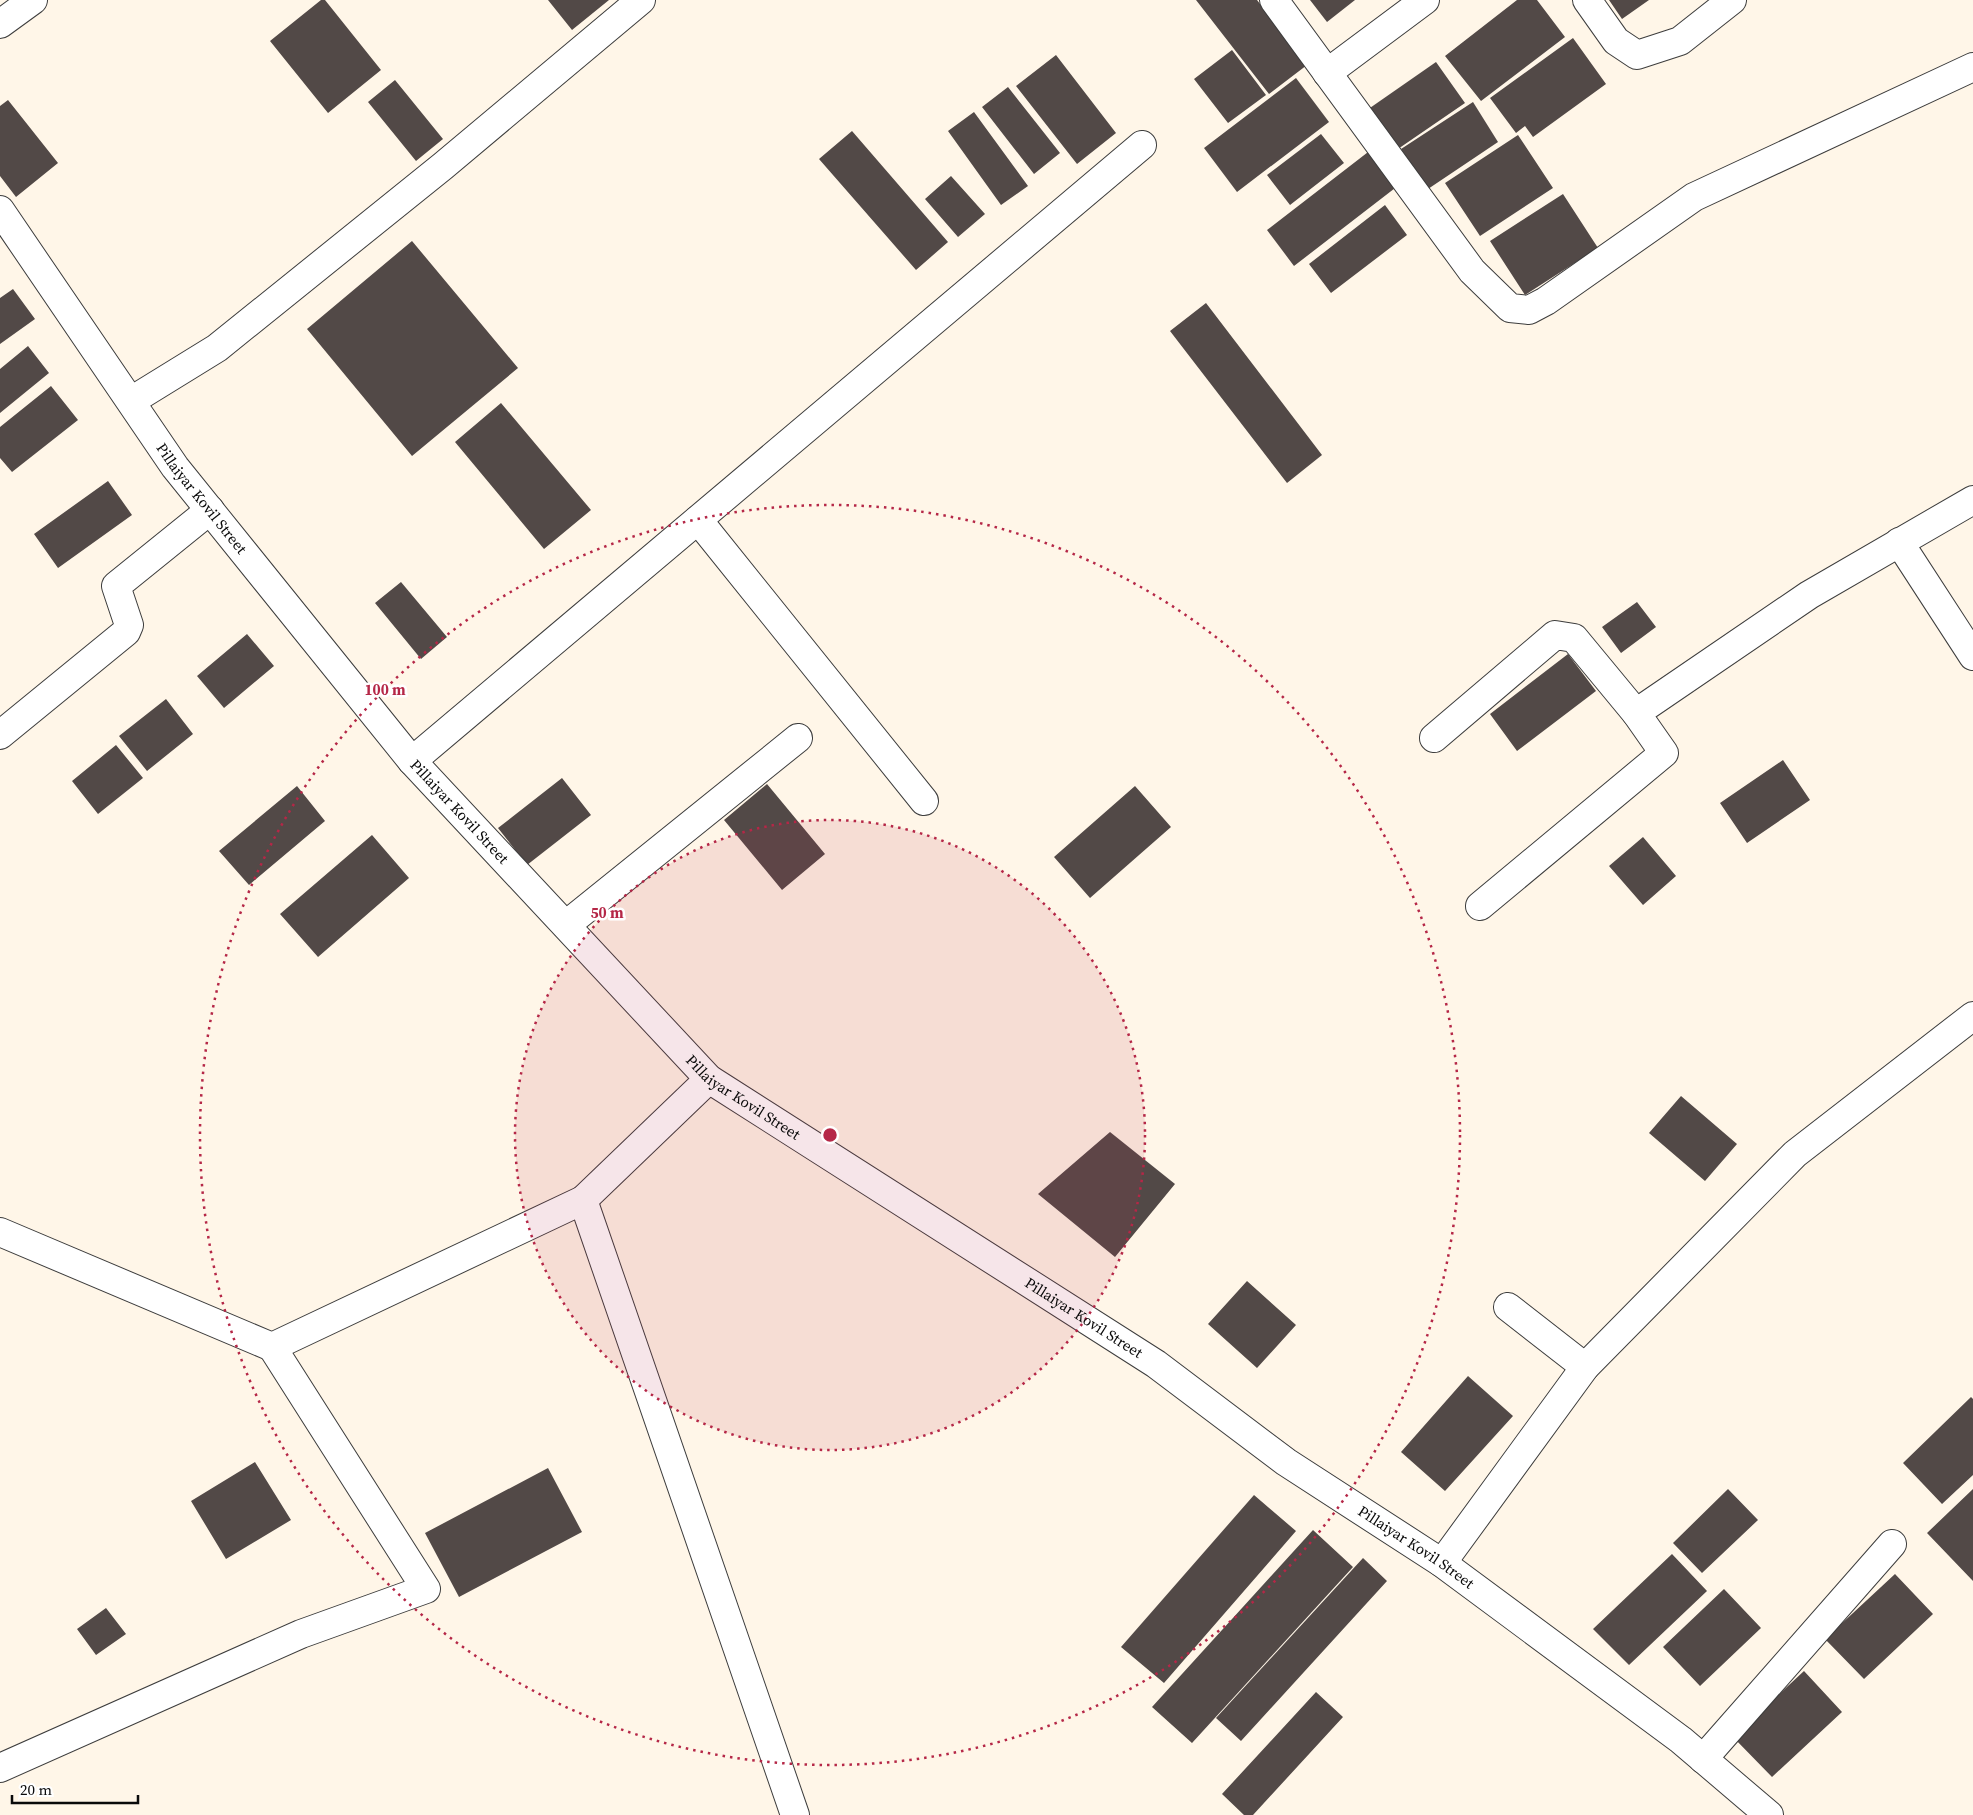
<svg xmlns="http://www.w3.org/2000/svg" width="1973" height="1815" viewBox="0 0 1973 1815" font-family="'Source Serif 4',serif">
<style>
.building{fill:#524947}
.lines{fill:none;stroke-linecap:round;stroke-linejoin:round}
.minor-casing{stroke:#3d3d3d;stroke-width:30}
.minor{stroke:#fff;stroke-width:28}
.ring{fill:none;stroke:#b52747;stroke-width:2.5;stroke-dasharray:2.5 5}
.labels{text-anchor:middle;stroke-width:5;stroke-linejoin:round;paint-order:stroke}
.street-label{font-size:15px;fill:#0a0a0a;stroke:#fff}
.centre{fill:#b52747;stroke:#fff;stroke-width:2.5}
.ring-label{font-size:15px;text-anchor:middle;font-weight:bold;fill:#b52747;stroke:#fff;stroke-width:5;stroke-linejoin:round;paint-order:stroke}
</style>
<rect width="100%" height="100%" fill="#fff6e8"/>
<!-- building -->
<path class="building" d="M321,0H325L381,70L328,113L270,41Z
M548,0H609L572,30Z
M1196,0H1257L1307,65L1269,94Z
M1310,0H1355L1327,22Z
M1517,0H1537L1565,37L1481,101L1445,56Z
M1609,0H1649L1622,19Z
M1573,38L1606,84L1533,137L1525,126L1516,133L1490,98Z
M1232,50L1266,95L1228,123L1194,79Z
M1056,55L1116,133L1077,164L1016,86Z
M1436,62L1465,103L1395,151L1367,110Z
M1296,78L1329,122L1237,192L1204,148Z
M395,80L443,139L416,161L368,102Z
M1008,87L1060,153L1034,174L982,107Z
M8,100L58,163L16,197L0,176V106Z
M1473,102L1498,142L1428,189L1401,149Z
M974,112L1028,186L1001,205L948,131Z
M852,131L948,242L916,270L819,159Z
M1321,134L1344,163L1290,205L1267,175Z
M1518,135L1553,188L1480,236L1445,183Z
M1372,149L1399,185L1294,266L1267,230Z
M951,176L985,214L958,237L925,199Z
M1563,194L1598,248L1525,295L1490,241Z
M1385,205L1407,235L1331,293L1309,264Z
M412,241L518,368L412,456L307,329Z
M13,289L35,319L0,344V298Z
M1206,303L1322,455L1287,483L1170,331Z
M28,346L49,373L0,413V369Z
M51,386L78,420L12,472L0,458V427Z
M501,403L591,510L544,549L455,442Z
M108,481L132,515L58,568L34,534Z
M401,582L447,637L421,659L375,603Z
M1637,602L1656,627L1621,653L1602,627Z
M247,634L274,666L224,708L197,676Z
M1568,654L1596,691L1517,751L1490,714Z
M166,699L193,734L147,771L119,736Z
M116,745L143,778L98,814L72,781Z
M1783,760L1810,800L1747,843L1720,803Z
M562,778L591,815L527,865L498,828Z
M767,784L825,854L782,890L724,820Z
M297,786L325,821L249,885L219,851Z
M1135,786L1171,827L1090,898L1054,857Z
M372,835L409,878L318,957L280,914Z
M1643,837L1676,876L1643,905L1609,866Z
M1681,1096L1737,1144L1705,1181L1649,1133Z
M1110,1132L1175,1184L1115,1257L1038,1194Z
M1247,1281L1296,1325L1257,1368L1208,1324Z
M1468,1376L1513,1416L1445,1491L1401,1452Z
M1971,1397L1973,1399V1475L1942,1504L1903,1463Z
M255,1462L291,1520L226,1559L191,1501Z
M548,1468L582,1532L459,1597L425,1533Z
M1728,1489L1758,1520L1702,1573L1673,1543Z
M1973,1489V1581L1927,1533Z
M1254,1495L1296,1531L1164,1683L1121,1647Z
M1313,1530L1353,1567L1192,1743L1152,1707Z
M1672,1554L1707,1591L1629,1665L1593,1629Z
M1363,1558L1387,1581L1241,1741L1216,1718Z
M1895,1574L1933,1614L1864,1679L1825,1639Z
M1724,1589L1761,1628L1700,1686L1663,1647Z
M106,1608L126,1634L96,1655L77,1629Z
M1804,1671L1842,1712L1772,1777L1733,1737Z
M1316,1692L1343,1717L1253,1815H1244L1222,1794Z"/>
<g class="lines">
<!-- minor casing -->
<g class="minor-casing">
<g id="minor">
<path d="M1274,0L1472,271L1510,308L1529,310L1546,301L1694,197L1973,67"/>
<path d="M1587,0L1616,41L1637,55L1680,41L1732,0"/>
<path d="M0,24L33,0"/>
<path d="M1327,73L1425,0"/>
<path id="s1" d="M0,210L175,467L412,761L709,1079L1156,1364L1286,1462L1442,1563L1681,1740L1769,1815"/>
<path d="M131,401L217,348L443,166L641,0"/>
<path d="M698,520L924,801"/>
<path d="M1899,542L1973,656"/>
<path d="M0,735L126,632L129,625L116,586L210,510"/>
<path d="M1434,738L1555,635L1574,638L1636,713"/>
<path d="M412,761L1142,145"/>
<path d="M1480,906L1664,753L1636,713L1809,595L1973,500"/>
<path d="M566,925L798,738"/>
<path d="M583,1200L709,1079"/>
<path d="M0,1232L272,1347L583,1200L795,1815"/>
<path d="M1508,1307L1585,1367"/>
<path d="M1442,1563L1585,1367L1795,1154L1973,1016"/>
<path d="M1703,1759L1892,1544"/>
<path d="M0,1768L301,1634L426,1589L272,1347"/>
</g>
</g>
<!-- minor -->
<use href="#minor" class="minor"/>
</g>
<!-- distance rings -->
<circle cx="830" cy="1135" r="315" fill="#b52747" fill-opacity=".12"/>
<g class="ring">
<circle cx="830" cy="1135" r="315"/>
<circle cx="830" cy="1135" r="630"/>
</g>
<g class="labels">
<!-- street labels -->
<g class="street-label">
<text dy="5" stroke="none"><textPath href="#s1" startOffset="352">Pillaiyar Kovil Street</textPath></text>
<text dy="5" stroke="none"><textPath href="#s1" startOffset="758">Pillaiyar Kovil Street</textPath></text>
<text dy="5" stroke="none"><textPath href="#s1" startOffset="1162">Pillaiyar Kovil Street</textPath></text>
<text dy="5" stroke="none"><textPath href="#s1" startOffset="1568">Pillaiyar Kovil Street</textPath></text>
<text dy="5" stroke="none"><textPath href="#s1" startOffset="1972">Pillaiyar Kovil Street</textPath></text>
</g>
</g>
<circle cx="830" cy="1135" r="8" class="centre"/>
<g class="ring-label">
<text x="385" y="695">100 m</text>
<text x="607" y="918">50 m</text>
</g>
<!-- scale -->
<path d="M12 1795v8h126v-8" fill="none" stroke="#0a0a0a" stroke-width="2.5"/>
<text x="20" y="1795" font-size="15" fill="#0a0a0a" stroke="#ffffff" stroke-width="4" paint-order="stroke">20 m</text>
</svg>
